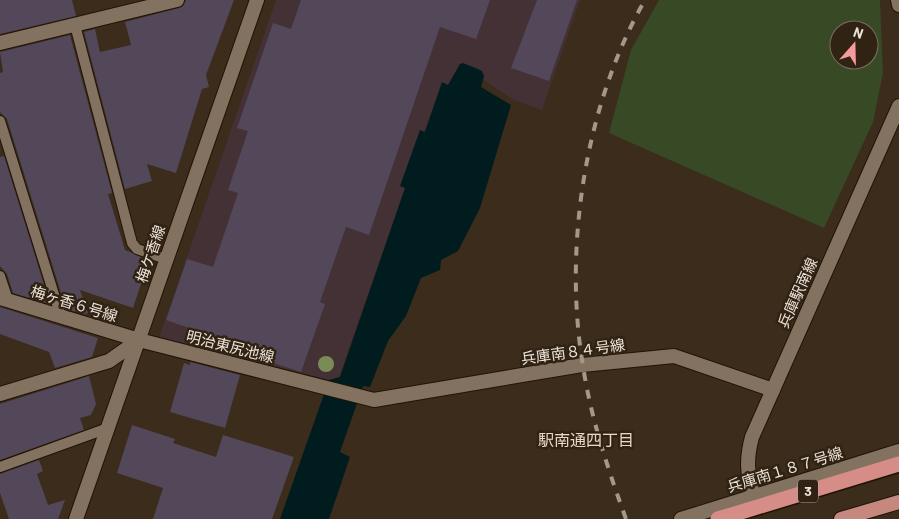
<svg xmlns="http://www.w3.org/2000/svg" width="899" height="519" viewBox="0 0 899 519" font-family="Barlow,'Noto Sans JP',sans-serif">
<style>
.industrial{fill:#443136}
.green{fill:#384926;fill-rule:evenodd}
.water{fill:#001c1f}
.building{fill:#53475a}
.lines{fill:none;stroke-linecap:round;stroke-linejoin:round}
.service-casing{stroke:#211405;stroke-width:12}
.minor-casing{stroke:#211405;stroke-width:16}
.tertiary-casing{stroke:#211405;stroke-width:16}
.trunk-casing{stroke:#211405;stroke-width:16}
.motorway-casing{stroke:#211405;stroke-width:18}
.service{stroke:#837260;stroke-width:10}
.minor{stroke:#837260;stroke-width:14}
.tertiary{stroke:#837260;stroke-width:14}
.trunk{stroke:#c6877f;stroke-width:14}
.motorway{stroke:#d68c87;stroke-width:15}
.rail{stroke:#a4988b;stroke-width:4;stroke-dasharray:9 9;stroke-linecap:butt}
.tree{fill:#7b8b55}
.labels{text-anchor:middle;stroke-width:5;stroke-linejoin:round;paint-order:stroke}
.shield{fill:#302313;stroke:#b4a99d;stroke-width:1}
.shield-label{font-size:14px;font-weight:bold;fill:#ece2d8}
.street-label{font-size:15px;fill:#ece2d8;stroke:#302313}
.neighbourhood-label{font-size:16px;fill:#ead8c4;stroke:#302313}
</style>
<rect width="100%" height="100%" fill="#3b2c1c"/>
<!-- industrial -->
<path class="industrial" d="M276,0H580L542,110L514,100L485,81L481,71L477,68L460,64L448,85L442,83L424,132L420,131L401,186L405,188L339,377L329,380L159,338Z"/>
<!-- green -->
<path class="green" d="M659,0H880L883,73L873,122L824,228L609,133L631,50ZM839,30H869V60H839Z"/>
<!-- water -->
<path class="water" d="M463,63L482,71L484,76L481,87L511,105L480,208L458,251L441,260L440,270L421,278L406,316L388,341L370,387L363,386L340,452L350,457L329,519H280L329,380L340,377L405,188L400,186L420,130L425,132L442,82L448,85L460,64Z"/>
<!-- building -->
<path class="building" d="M0,0H72L76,16L0,34Z
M186,0H234L206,75L209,87L202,89L176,173L147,164L152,181L125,189L84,32L95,29L100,52L131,45L125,22L179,8L183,6Z
M301,0H490L476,39L440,27L369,235L346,227L320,302L325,304L301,372L252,356V359L245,358L195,345L198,331L166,320L187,259L213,267L238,193L228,190L248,131L237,128L273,23L291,29Z
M537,0H577L549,81L511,68Z
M70,35L112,193L108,194L125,250L149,260L133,308L80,290L88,313L85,314L66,309L7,119L0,112V73L3,72L0,52Z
M4,156L50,304L13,293L7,274L0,266V157Z
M0,307L98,338L92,357L55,368L49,352L0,334Z
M190,362L240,375L225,428L170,412L184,363L190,365Z
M89,376L96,404L91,415L80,418L84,430L0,460V404Z
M132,425L175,439L173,443L216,457L223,435L294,457L272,519H153L163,488L117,473Z
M39,460L43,471L37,474L48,505L65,500L58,519H9L0,493V474Z"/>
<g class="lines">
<!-- service casing -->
<g class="service-casing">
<path id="service" d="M75,25L132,243L137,249L166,259
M0,121L61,317
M0,276L8,300
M0,467L108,428"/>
</g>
<!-- minor casing -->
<g class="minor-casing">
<path id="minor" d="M0,43L177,0
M0,298L139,340L374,400L582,365L674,356L773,390
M0,394L109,361L139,340
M681,519L899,451"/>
</g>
<!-- tertiary casing -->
<g class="tertiary-casing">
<path id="tertiary" d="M898,0L899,5
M754,497C747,475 746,459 752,437L899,106
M76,519L257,0"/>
</g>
<!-- trunk casing -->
<g class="trunk-casing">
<path id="trunk" d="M841,519L899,502"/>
</g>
<!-- motorway casing -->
<g class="motorway-casing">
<path id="motorway" d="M718,519L899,464"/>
</g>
<!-- service -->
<use href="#service" class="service"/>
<!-- minor -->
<use href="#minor" class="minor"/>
<!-- tertiary -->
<use href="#tertiary" class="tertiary"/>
<!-- trunk -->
<use href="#trunk" class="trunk"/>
<!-- motorway -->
<use href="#motorway" class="motorway"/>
<!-- rail -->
<path class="rail" d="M626,519C608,469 591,419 583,366C563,248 585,104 645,0"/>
</g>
<!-- trees -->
<circle class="tree" cx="326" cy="364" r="8"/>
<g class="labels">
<!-- shield labels -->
<rect class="shield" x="798" y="479.5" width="20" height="23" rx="4"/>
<g class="shield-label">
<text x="808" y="496">3</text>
</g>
<!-- street labels -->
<g class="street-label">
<text transform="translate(151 254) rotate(-71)" y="5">梅ケ香線</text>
<text transform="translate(798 293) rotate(-66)" y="5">兵庫駅南線</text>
<text transform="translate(74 304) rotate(17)" y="5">梅ヶ香６号線</text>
<text transform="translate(230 347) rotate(14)" y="5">明治東尻池線</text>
<text transform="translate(573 352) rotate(-8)" y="5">兵庫南８４号線</text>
<text transform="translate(785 470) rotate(-17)" y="5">兵庫南１８７号線</text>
</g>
<!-- neighbourhood labels -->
<g class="neighbourhood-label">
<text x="586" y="446">駅南通四丁目</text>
</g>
</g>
<!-- north arrow -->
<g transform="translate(854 45) rotate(20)"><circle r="24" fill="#302313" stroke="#7b6f62"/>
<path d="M0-4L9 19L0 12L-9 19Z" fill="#f49aa0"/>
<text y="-8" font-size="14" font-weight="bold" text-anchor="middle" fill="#ece2d8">N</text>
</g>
</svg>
